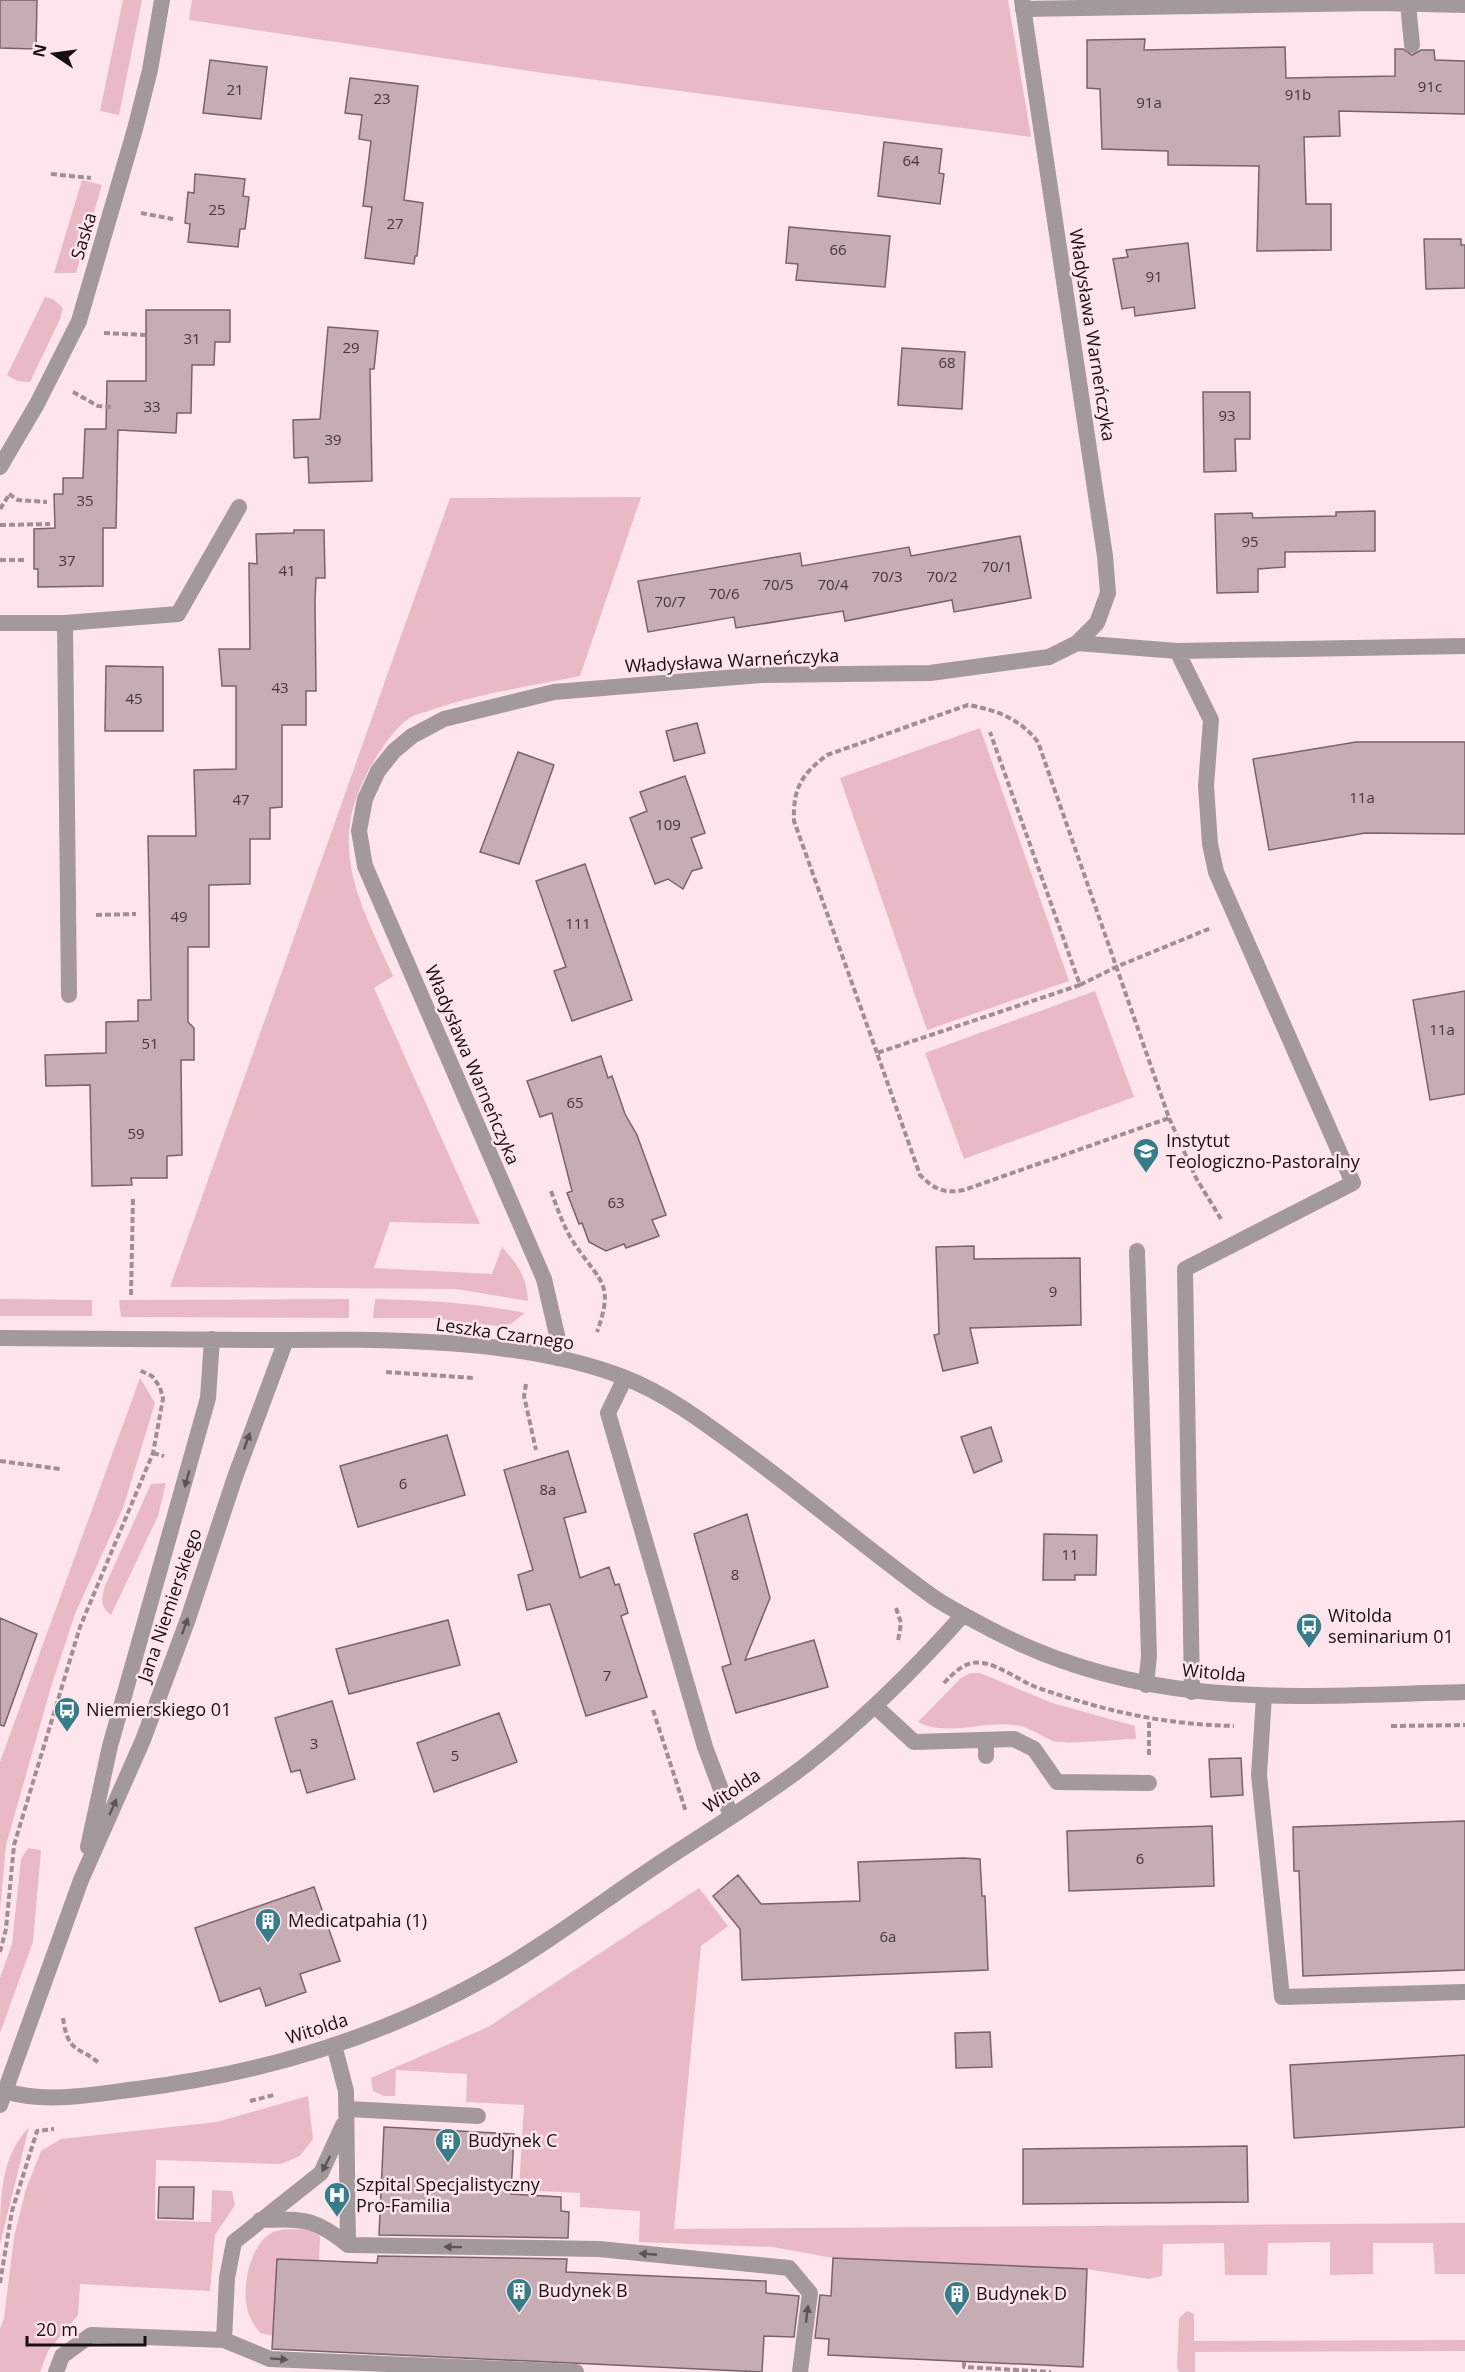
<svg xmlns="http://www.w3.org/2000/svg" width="1465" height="2372" viewBox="0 0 1465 2372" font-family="'Open Sans',sans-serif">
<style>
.green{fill:#e9bac5}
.building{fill:#c6adb3;stroke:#796368;stroke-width:1.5}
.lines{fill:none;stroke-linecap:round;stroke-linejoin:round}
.path{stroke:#a18e92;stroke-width:4;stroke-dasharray:6 3;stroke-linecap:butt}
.service{stroke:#a3989b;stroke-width:16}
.minor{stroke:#a3989b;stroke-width:16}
.tertiary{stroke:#a3989b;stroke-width:16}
.oneway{fill:#5e5456}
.labels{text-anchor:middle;stroke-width:5;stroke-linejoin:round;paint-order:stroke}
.number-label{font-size:15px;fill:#44363a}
.street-label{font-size:18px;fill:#180f11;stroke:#fee5eb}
.poi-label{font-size:18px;fill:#180f11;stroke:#fee5eb;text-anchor:start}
</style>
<rect width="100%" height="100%" fill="#fee5eb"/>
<!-- green -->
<path class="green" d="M123,0H142L119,115L100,111Z
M192,0H1008L1031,137L543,73L189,20Z
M82,180L102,185L76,273H54Z
M45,297L53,299L63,308L60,319L30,382L17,381L7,375Z
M641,497L580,676C531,686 482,693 434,709C426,712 415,714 408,719C394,730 383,746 374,761C324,843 358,898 393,976L374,988L480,1224L390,1222L374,1268L492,1274L502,1247C518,1265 527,1277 528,1301L456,1289L170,1287L450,498Z
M980,728L1069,981L927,1030L840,778Z
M1095,991L1134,1097L964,1159L925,1053Z
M0,1299L92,1300V1316H0Z
M349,1299V1318L121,1317L119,1300Z
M375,1299C426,1300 475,1303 525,1313L511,1324L497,1326L432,1318H373Z
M140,1378L155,1403L123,1508L75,1614L51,1687L6,1845L0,1911V1762Z
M166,1483L158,1516L111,1615C100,1606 101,1600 105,1586L151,1484Z
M970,1673H980L1052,1703L1135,1726L1136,1739C1120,1739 1064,1745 1053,1741C1039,1735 1030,1727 1014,1725C983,1721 947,1737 918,1722L961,1678Z
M28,1848L41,1850L33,1942L0,2033V1978L12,1944L21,1859Z
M699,1888L728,1926L701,1946L674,2229L1465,2223V2274H1435L1433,2243H1373V2274L1330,2275V2242L1268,2243L1267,2275H1225L1224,2243L1163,2244L1162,2276L1149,2279L1087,2269L833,2258L773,2247L639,2242L640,2211L580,2207V2193L519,2190L524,2105L466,2102L467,2074L396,2070L395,2096H384L373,2091L371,2078L488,2027Z
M308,2096L313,2139L300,2156L281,2164L156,2160L155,2220L211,2222L212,2190L232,2191L235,2205L215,2235L210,2291L80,2284L78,2315L48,2351L40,2372H0V2329L4,2318L14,2237L26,2189L41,2151L61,2139L217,2122Z
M29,2127L0,2244C0,2198 0,2158 29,2127Z
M310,2229L320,2236L319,2260L277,2259L273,2336L260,2333C257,2328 252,2323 250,2317C239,2294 249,2244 273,2232C282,2228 300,2230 310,2229Z
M1187,2311L1194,2314V2341L1465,2340V2351L1195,2352V2372H1179L1177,2367L1179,2318Z"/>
<!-- building -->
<path class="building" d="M0,0H37L36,49L0,48Z
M1145,39L1144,50L1285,47L1286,78L1395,76V49H1403L1412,55L1421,50H1434L1435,60L1465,61V114L1339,111L1340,136L1304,137L1306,204H1331V250L1257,251L1259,166L1168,165V151L1102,149L1100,89L1087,88V40Z
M210,60L267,67L261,119L203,113Z
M350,78L418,86L404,200L423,203L417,256H415L414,264L365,258L372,207L363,206L371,141L359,139L362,115L345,113Z
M884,142L942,149L939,173L944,174L940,204L878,196Z
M195,174L245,179L243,196L249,197L245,229H240L238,247L188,242L190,224L185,223L188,192L194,193Z
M789,227L890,236L885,287L796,280L798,264L786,263Z
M1424,239H1461V245H1465V288L1426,289Z
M1188,243L1195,308L1135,316L1134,307L1122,309L1113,259L1128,257L1126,250Z
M146,310H230V342H215L214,365H192L191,413H177L176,433L118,430L116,528H103V586L38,587V569H34V529L55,528L54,494H63V478H83L85,429H106L107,381H146Z
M328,327L378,331L374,369H370L372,481L309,483L308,457L294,458L293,420L320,419Z
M902,348L965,352L962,409L898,405Z
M1203,392H1250V439H1235L1236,471L1204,472Z
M1375,511V551L1285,552V567L1258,569V592L1217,593L1215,514L1252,513L1253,518L1336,516V512Z
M294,530H324L325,578H316L315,601L316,691H306V725H282V807L270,808V839H250V884L209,885V947H188V1022L194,1028V1060H181L182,1155L167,1156V1178H131L132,1185L92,1186L90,1085L46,1086L45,1055L106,1053V1022L138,1021V1000H151L148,836H196L194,770L236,769V686H222L219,649H250L249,563L257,564L256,534L294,533Z
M1020,536L1031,598L954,612L952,600L845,621L843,611L736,628L734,617L648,632L638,581L800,553L802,566L909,547L911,556Z
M106,666L163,667V731H105Z
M697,723L705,753L674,761L666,731Z
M1356,742H1465V834L1365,833L1269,850L1253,759Z
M518,752L554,765L519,864L480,852Z
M685,776L705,833L691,838L702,868L692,871L683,889L668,879L655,884L630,818L647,811L640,792Z
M585,864L632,1000L572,1021L554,971L566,967L536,881Z
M1465,991V1094L1430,1100L1413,1000Z
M601,1056L608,1078L612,1076L625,1114L637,1135L666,1215L652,1220L659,1236L626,1248L624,1244L606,1251L589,1242L582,1223L579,1224L567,1193L572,1191L552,1113L540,1117L527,1081Z
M974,1246V1259L1080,1258L1081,1325L970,1328L978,1363L943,1371L934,1335L939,1334L936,1247Z
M991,1427L1002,1461L974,1473L961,1437Z
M447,1435L465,1495L358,1527L340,1466Z
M568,1451L586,1512L564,1518L580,1578L609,1567L615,1585L619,1584L628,1613L621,1616L647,1697L586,1716L550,1604L527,1610L518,1575L533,1570L504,1470Z
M747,1514L770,1598L745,1660L814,1640L828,1687L736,1713L722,1667L731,1664L694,1534Z
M1044,1534L1097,1535L1096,1575H1075V1580H1043Z
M0,1618L37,1634L4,1726L0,1725Z
M448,1620L460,1665L349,1694L336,1649Z
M332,1701L355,1779L307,1793L300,1770L291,1772L275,1718Z
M499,1713L517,1762L434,1792L417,1743Z
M1241,1758L1243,1795L1211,1797L1209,1759Z
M1465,1821V1970L1303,1976L1299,1871H1294L1293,1827Z
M1212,1826L1214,1886L1069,1891L1067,1831Z
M963,1858L980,1859L982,1896H985L988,1970L742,1980L740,1929L713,1896L738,1875L761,1904L860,1901L858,1862Z
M314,1887L340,1961L300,1974L306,1992L266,2006L260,1988L220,2002L195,1928Z
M990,2032L992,2067L956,2068L955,2033Z
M1465,2055V2127L1294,2138L1290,2065Z
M384,2127L514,2134L511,2194L561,2197V2211L569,2212L568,2238L379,2235Z
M1247,2146L1248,2202L1023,2204V2149Z
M159,2187H194L193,2219L158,2218Z
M378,2256L567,2259L566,2272L766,2281V2293L799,2296L794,2337L764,2336L762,2372L272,2349L277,2259L377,2263Z
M833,2258L1087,2269L1083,2367L828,2355L829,2339L815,2338L820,2295L831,2296Z"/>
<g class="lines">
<!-- path -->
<path class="path" d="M51,174L91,178
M141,213L173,219
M104,333L145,335
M73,392L98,406L111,407
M9,494L18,500L47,502
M0,509L9,495
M0,525L50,524
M0,560H25
M96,915L136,914
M1080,985L1116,967L1211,928
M877,1053L794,821C793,788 801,775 827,755L968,705C997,710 1020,719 1038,742L1169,1118L964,1190C944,1194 934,1189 920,1175L877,1053L1080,985L990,732
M1169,1118L1196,1178L1221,1219
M551,1191C558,1210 564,1229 576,1246C602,1284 614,1284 597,1332
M131,1295L133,1197
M386,1372L474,1378
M526,1384L524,1396L536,1450
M153,1453L164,1456
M0,1461L60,1469
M896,1608L901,1623L898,1641
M944,1683C955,1672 965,1660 983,1663C1002,1666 1022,1683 1041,1689C1110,1712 1161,1724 1234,1726
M653,1710L686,1812
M1391,1726L1465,1725
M1149,1755V1720
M0,1952L6,1929L14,1845L80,1627L153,1453L163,1399L160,1387L152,1376L139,1370
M63,2018C68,2055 79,2045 100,2064
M250,2101L274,2095
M0,2283L12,2211L37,2131L54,2129
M964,2362V2367L1051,2372"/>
<!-- service -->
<path class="service" d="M1408,4L1412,45
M1023,9L1377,3L1465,5
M0,623H65L178,614L239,507
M65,623L69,995
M1077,643L1177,651L1465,646
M1177,651L1211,720L1206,786L1210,844L1216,872L1353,1183L1185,1269L1192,1692
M1137,1251L1149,1656L1146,1685
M625,1378L608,1413L705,1747L731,1816
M1264,1696L1259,1775L1282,1997L1465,1992
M875,1706L914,1742L1014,1739L1034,1749L1057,1782L1149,1783
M986,1740V1756
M334,2045L346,2091L348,2245L599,2249L789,2268L810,2293L800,2372
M348,2109L478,2116
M260,2220C303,2219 313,2217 348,2245
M224,2340L227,2278L234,2242L321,2173L343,2125
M56,2372L62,2356L91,2335L224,2340L270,2359L576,2372"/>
<!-- minor -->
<path class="minor" d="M0,467L37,404L79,321L135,129L150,70L162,0
M558,1358L557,1335L544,1279L365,866L359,831L365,799L378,771L394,751L412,736L444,719L554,692L761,675L930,673L1049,657L1077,643L1097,623L1108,593L1105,556L1022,0
M5,2091C46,2104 95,2094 137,2089C259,2074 380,2038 488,1977C548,1943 603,1901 660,1863C708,1831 760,1800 807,1764C863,1720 915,1669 963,1615"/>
<!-- tertiary -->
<path class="tertiary" d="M0,1338C89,1339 178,1340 266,1340C376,1339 520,1337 623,1377C667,1394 705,1423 743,1451C806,1497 866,1548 929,1594C948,1608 970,1618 990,1629C1147,1712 1295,1696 1465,1692
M88,1847L110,1746L208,1398L212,1339
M0,2105L81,1880L143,1740L188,1619L235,1477L286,1340"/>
</g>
<!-- one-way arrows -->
<defs><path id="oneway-solid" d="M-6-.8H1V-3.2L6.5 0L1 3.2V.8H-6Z" transform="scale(1.5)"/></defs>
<g class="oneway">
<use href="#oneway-solid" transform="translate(247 1441) rotate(-70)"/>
<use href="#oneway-solid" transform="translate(187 1479) rotate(106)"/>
<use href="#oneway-solid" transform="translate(185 1626) rotate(-70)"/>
<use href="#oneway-solid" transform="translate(113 1807) rotate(-66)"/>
<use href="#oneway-solid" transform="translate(326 2164) rotate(117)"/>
<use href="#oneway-solid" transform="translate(453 2247) rotate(-179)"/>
<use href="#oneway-solid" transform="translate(648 2254) rotate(-175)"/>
<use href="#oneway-solid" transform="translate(807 2314) rotate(-83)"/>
<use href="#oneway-solid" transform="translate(279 2359) rotate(4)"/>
</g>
<!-- icons -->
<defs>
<g id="university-pin" transform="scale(1.35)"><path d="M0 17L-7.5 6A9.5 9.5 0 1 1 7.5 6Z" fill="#377c89" stroke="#fee5eb"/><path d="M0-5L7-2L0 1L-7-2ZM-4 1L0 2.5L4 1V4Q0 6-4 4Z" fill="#fff"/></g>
<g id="bus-pin" transform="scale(1.35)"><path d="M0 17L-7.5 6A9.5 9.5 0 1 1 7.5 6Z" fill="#377c89" stroke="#fee5eb"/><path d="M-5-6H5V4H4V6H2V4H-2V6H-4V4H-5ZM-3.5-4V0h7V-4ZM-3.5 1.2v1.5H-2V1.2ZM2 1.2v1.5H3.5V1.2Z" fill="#fff"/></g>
<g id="building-pin" transform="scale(1.35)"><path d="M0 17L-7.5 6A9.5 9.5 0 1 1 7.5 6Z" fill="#377c89" stroke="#fee5eb"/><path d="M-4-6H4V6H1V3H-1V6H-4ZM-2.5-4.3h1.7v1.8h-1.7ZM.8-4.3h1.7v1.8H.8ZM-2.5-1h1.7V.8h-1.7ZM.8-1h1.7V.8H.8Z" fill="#fff"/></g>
<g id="hospital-pin" transform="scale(1.35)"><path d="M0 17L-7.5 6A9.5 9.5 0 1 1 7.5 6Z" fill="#377c89" stroke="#fee5eb"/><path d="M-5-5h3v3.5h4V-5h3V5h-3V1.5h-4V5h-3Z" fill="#fff"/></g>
</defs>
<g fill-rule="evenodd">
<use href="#university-pin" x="1146" y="1151"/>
<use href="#bus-pin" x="1309" y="1626"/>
<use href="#bus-pin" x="67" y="1710"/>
<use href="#building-pin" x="268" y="1921"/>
<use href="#building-pin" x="448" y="2141"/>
<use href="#hospital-pin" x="337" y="2195"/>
<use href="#building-pin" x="519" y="2291"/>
<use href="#building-pin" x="957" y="2294"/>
</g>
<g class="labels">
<!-- number labels -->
<g class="number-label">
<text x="1430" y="92">91c</text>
<text x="235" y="95">21</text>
<text x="1298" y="100">91b</text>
<text x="382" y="104">23</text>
<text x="1149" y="108">91a</text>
<text x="911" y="166">64</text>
<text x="217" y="215">25</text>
<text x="395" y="229">27</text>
<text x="838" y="255">66</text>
<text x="1154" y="282">91</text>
<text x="192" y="344">31</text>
<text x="351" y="353">29</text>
<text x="947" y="368">68</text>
<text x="152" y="412">33</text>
<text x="1227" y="421">93</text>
<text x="333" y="445">39</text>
<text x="85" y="506">35</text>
<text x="1250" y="547">95</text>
<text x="67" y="566">37</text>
<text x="997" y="572">70/1</text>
<text x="287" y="576">41</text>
<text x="887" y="582">70/3</text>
<text x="942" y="582">70/2</text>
<text x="778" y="590">70/5</text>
<text x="833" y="590">70/4</text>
<text x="724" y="599">70/6</text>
<text x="670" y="607">70/7</text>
<text x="280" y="693">43</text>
<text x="134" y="704">45</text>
<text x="1362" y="803">11a</text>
<text x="241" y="805">47</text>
<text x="668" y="830">109</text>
<text x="179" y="922">49</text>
<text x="578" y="929">111</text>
<text x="1442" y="1035">11a</text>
<text x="150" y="1049">51</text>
<text x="575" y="1108">65</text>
<text x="136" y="1139">59</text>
<text x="616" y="1208">63</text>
<text x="1053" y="1297">9</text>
<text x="403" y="1489">6</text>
<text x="548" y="1495">8a</text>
<text x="1070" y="1560">11</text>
<text x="735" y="1580">8</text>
<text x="607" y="1681">7</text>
<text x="314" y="1749">3</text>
<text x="455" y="1761">5</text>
<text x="1140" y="1864">6</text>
<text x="888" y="1942">6a</text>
</g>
<!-- street labels -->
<g class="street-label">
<text transform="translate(84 236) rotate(-73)" y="6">Saska</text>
<text transform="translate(1092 335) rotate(81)" y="6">Władysława Warneńczyka</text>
<text transform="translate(732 661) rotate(-3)" y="6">Władysława Warneńczyka</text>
<text transform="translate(472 1065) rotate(67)" y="6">Władysława Warneńczyka</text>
<text transform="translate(505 1334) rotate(8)" y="6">Leszka Czarnego</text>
<text transform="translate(170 1605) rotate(-71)" y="6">Jana Niemierskiego</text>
<text transform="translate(1214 1673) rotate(5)" y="6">Witolda</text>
<text transform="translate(732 1791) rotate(-34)" y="6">Witolda</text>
<text transform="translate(317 2029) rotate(-18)" y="6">Witolda</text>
</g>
<!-- poi labels -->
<g class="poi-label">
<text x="1166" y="1147">Instytut<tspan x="1166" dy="21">Teologiczno-Pastoralny</tspan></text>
<text x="1328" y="1622">Witolda<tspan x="1328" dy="21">seminarium 01</tspan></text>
<text x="86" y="1716">Niemierskiego 01</text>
<text x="288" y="1927">Medicatpahia (1)</text>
<text x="468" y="2147">Budynek C</text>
<text x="356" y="2191">Szpital Specjalistyczny<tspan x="356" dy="21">Pro-Familia</tspan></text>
<text x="538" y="2297">Budynek B</text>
<text x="976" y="2300">Budynek D</text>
</g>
</g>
<!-- north arrow -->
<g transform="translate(54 54) rotate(283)" stroke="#fee5eb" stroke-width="4.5" paint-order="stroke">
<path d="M0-4.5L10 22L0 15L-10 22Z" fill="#180f11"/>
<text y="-9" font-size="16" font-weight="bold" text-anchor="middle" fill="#180f11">N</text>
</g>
<!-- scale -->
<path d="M27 2336v9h118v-9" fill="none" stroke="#180f11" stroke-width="3"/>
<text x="36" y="2336" font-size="18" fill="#180f11" stroke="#fee5eb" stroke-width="4.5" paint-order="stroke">20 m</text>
</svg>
